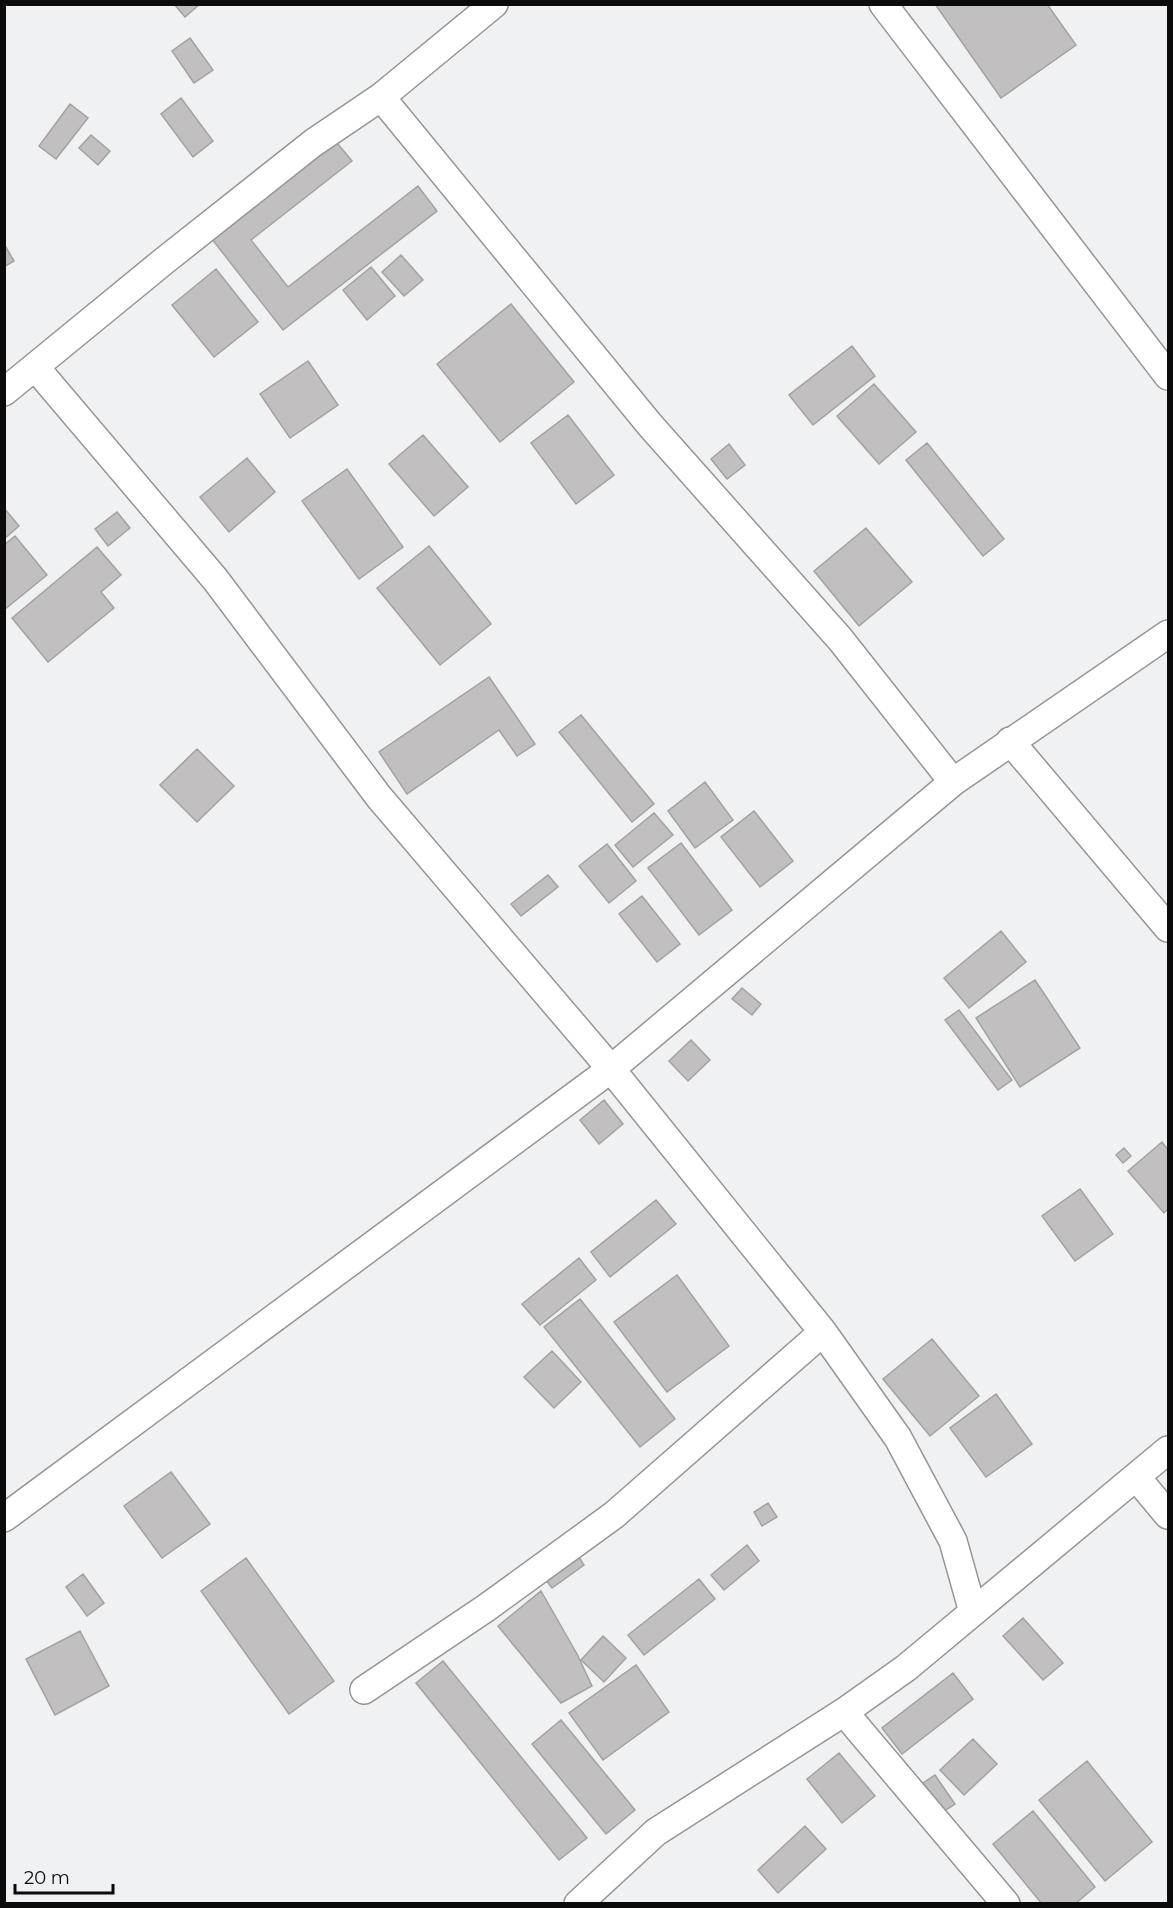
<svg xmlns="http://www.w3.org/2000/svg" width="1173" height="1908" viewBox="0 0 1173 1908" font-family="Montserrat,sans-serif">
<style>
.building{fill:#c1bfc0;stroke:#a3a1a2;stroke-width:1.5}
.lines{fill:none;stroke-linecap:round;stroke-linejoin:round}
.street-casing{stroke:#959596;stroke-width:30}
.street{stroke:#fff;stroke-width:27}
</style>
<rect width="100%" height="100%" fill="#f0f1f2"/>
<!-- building -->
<path class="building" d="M174,4H200L185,17Z
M935,4H1047L1076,45L1001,98Z
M190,38L213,70L194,83L172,51Z
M181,98L213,141L193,157L161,114Z
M70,104L88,118L56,159L39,146Z
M91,135L110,151L98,165L79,148Z
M332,137L352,161L251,240L288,287L418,186L437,211L283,330L208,234Z
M4,244L14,261L4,267Z
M401,255L423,280L404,296L382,272Z
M371,267L395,296L367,320L343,290Z
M216,269L258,322L214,357L172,305Z
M511,304L574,382L500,442L437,364Z
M852,346L875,376L813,425L789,395Z
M308,361L338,405L290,438L260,394Z
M874,384L916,432L879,464L837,416Z
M568,415L614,475L576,504L531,443Z
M423,435L468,487L434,516L389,464Z
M927,443L1004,539L983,556L906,460Z
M729,444L745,465L727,479L711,459Z
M247,458L275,492L229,532L200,497Z
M347,469L403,547L359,579L302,501Z
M4,508L19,526L4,539Z
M117,512L130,528L108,546L95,529Z
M866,528L912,582L859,626L814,571Z
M15,536L47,575L4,610V545Z
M429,546L491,624L440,665L377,588Z
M97,547L121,575L101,592L114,608L48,662L12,618Z
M489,677L535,744L517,756L499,730L407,794L379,752Z
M581,715L654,804L632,822L559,732Z
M197,749L234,786L197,822L160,785Z
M705,782L733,820L695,848L668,811Z
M754,811L793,861L760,887L721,837Z
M654,813L673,835L633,867L615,845Z
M681,843L732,910L699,935L648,868Z
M607,844L636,881L609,903L579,866Z
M548,875L558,887L521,916L511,904Z
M642,896L680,944L657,962L619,914Z
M1001,931L1026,962L969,1008L944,978Z
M1035,980L1080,1048L1020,1087L976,1018Z
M742,988L761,1004L752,1015L732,999Z
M959,1010L1012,1080L998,1090L945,1020Z
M691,1040L710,1060L688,1081L669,1061Z
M604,1100L623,1124L599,1144L580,1120Z
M1162,1142L1168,1150V1209L1164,1213L1128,1171Z
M1124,1148L1131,1156L1123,1163L1116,1155Z
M1080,1189L1113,1234L1075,1261L1042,1216Z
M656,1200L676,1224L610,1277L591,1252Z
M579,1258L596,1280L540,1325L522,1304Z
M677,1275L729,1346L667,1392L614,1322Z
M580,1299L675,1419L640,1447L544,1327Z
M932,1339L979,1396L930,1436L883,1379Z
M552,1351L581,1382L554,1408L524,1377Z
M996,1394L1032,1444L986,1477L950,1428Z
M171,1472L210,1524L162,1558L124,1506Z
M768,1503L777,1517L762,1526L754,1512Z
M747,1545L759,1561L724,1590L711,1575Z
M575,1551L584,1565L552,1588L542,1575Z
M246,1558L334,1681L289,1714L201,1591Z
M83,1574L104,1603L87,1616L66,1587Z
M699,1579L715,1599L644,1655L628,1635Z
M541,1591L577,1654L592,1686L561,1703L498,1626Z
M1023,1618L1063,1663L1043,1680L1003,1636Z
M80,1631L109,1686L55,1715L26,1659Z
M603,1636L626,1658L604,1682L581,1660Z
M443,1661L587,1838L559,1860L416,1683Z
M636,1665L669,1712L603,1760L569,1713Z
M953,1673L973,1699L902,1754L882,1728Z
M561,1720L635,1810L606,1834L532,1744Z
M973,1739L997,1764L964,1795L940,1770Z
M839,1753L875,1796L842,1823L807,1779Z
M1087,1761L1152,1842L1105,1881L1039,1800Z
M935,1775L955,1804L943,1812L923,1783Z
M1033,1811L1095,1887L1075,1904H1042L993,1844Z
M805,1826L826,1849L778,1893L758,1870Z"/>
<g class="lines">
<!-- street casing -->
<g class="street-casing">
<path id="street" d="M883,4L1168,376
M381,97L650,425L840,639L953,782
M36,368L215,579L379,797L611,1069L823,1332L898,1438L953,1541L973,1612
M4,392L164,261L313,143L381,97L494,4
M1010,741L1168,928
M1137,1478L1168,1515
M4,1518L611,1069L953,782L1168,634
M364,1690L486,1608L614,1515L823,1332
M844,1712L1006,1904
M578,1904L656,1832L844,1712L906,1668L1168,1450"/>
</g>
<!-- street -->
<use href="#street" class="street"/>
</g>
<!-- border -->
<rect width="1173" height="1908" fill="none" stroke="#0b0b0c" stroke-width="12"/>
<!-- scale -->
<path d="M15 1884v9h98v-9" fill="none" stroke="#0b0b0c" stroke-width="3"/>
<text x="24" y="1884" font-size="18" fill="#0b0b0c" stroke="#f0f1f2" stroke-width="4.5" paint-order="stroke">20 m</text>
</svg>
